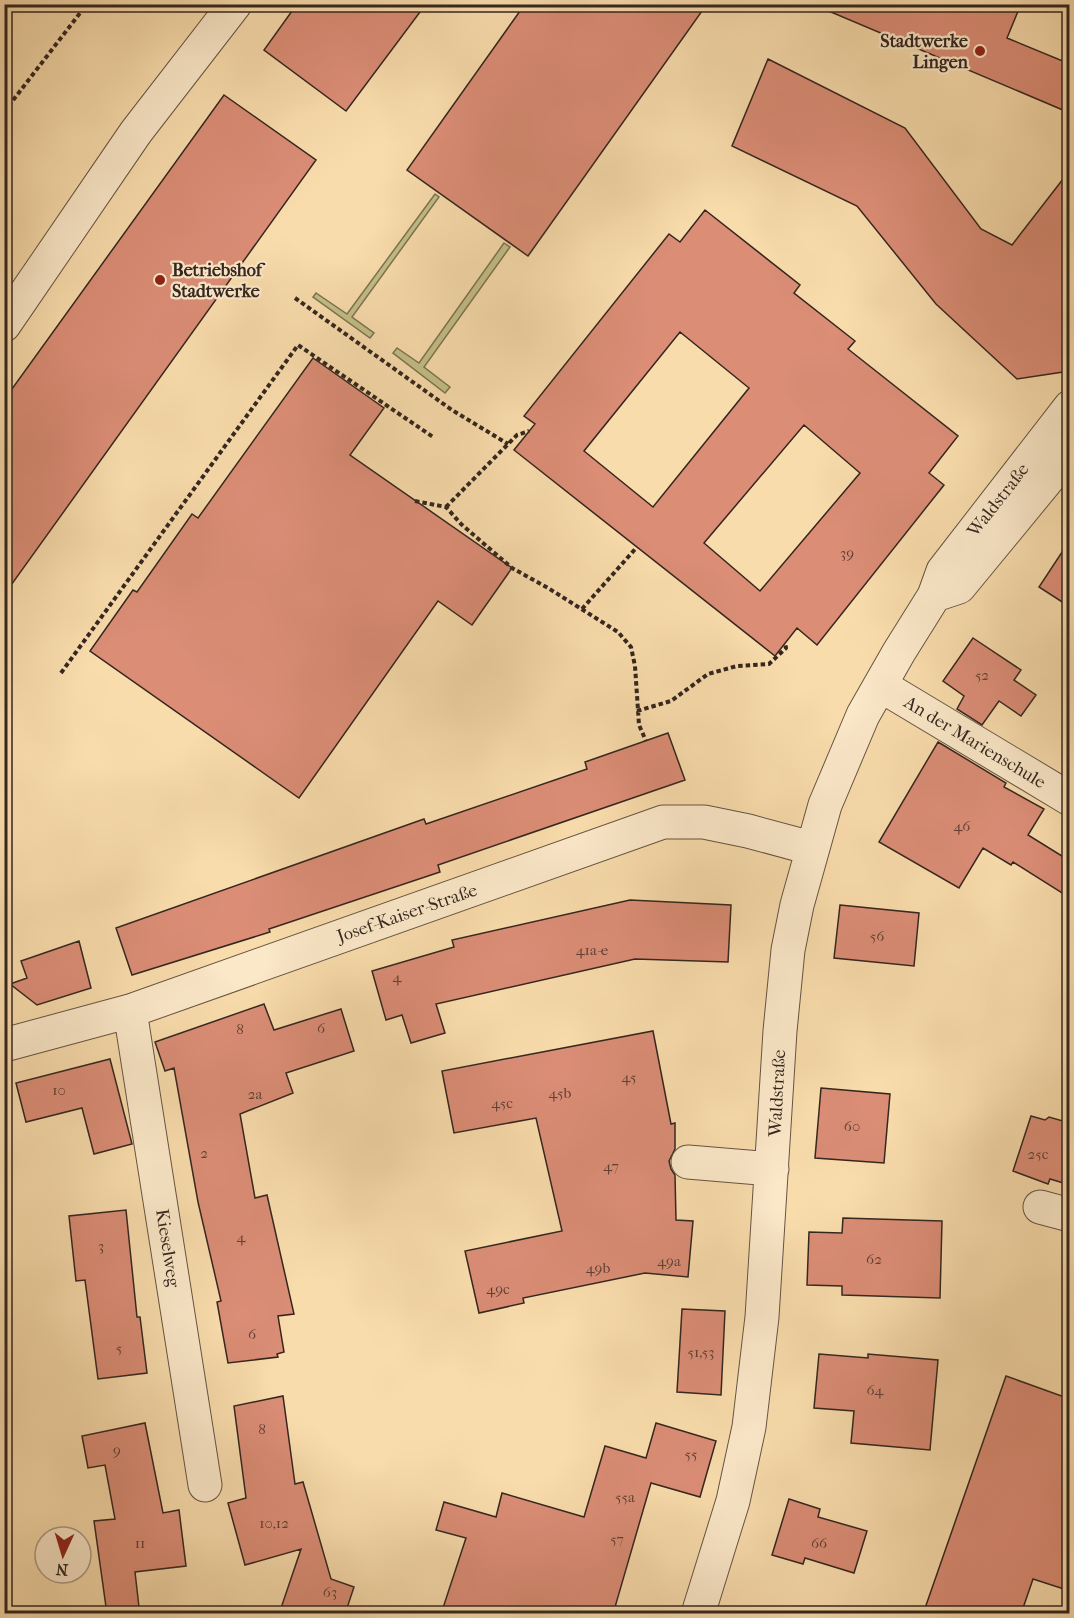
<svg xmlns="http://www.w3.org/2000/svg" width="1074" height="1618" viewBox="0 0 1074 1618" font-family="'IM FELL French Canon',serif">
<style>
.green{fill:#c3bf86;stroke:#7c7252;stroke-width:1.5}
.building{fill:#db8d76;stroke:#34261f;stroke-width:1.5;fill-rule:evenodd}
.lines{fill:none;stroke-linecap:round;stroke-linejoin:round}
.minor-casing{stroke:#655442;stroke-width:35}
.path{stroke:#34261f;stroke-width:4;stroke-dasharray:4.5 3;stroke-linecap:butt}
.minor{stroke:#fbe8c9;stroke-width:33}
.poi-dot{fill:#8f2418;stroke:#fbe8c9;stroke-width:2}
.labels{text-anchor:middle;stroke-width:4.5;stroke-linejoin:round;paint-order:stroke}
.number-label{font-size:15px;fill:#5e4035}
.poi-label{font-size:18px;font-weight:bold;fill:#34261f;stroke:#fbe8c9;text-anchor:end}
.street-label{font-size:18px;fill:#34261f;stroke:#fbe8c9}
</style>
<rect width="100%" height="100%" fill="#f9dcac"/>
<filter id="stains"><feTurbulence type="fractalNoise" baseFrequency=".00333" numOctaves="4"/><feColorMatrix values="0 0 0 0 .2 0 0 0 0 .09 0 0 0 0 .02 0 0 0 .5 -.17"/></filter>
<radialGradient id="worn" r=".72"><stop offset=".6" stop-color="#630" stop-opacity="0"/><stop offset="1" stop-color="#630" stop-opacity=".3"/></radialGradient>
<!-- green -->
<path class="green" d="M435,194L439,197L352,317L374,333L370,338L313,297L316,293L347,314Z
M504,243L510,247L424,367L450,387L445,393L393,353L397,348L419,363Z"/>
<!-- building -->
<path class="building" d="M297,4H426L346,111L264,50Z
M525,4H707L528,256L407,170Z
M812,4H1021L1007,38L1070,64V113Z
M768,59L905,128L981,229L1012,245L1070,170V359L1063,372L1017,379L936,304L857,206L732,146Z
M224,95L316,160L4,595V400Z
M705,210L800,285L794,293L855,341L848,349L958,436L929,473L944,485L817,645L797,628L775,656L514,450L535,424L524,416L669,234L680,242ZM680,332L749,388L653,507L584,451ZM804,425L860,473L760,591L704,543Z
M313,358L384,408L350,455L512,568L472,625L438,601L299,798L90,651L133,590L137,592L192,514L198,518Z
M1070,540V607L1039,587Z
M973,638L1021,670L1014,680L1036,695L1021,716L999,701L982,725L957,709L964,696L943,681Z
M668,733L685,780L438,865L440,872L269,929L270,932L132,975L116,928L424,819L426,824L587,769L585,762Z
M938,742L1006,783L1004,787L1044,809L1028,835L1070,861V898L1013,862L1011,865L983,848L959,888L879,842Z
M630,900L731,905L728,962L635,959L436,1004L445,1033L411,1043L402,1015L386,1020L372,971L454,947L452,940Z
M840,905L919,913L914,966L834,958Z
M79,941L91,988L37,1005L10,984L27,978L21,961Z
M264,1004L274,1030L341,1009L354,1051L286,1073L293,1093L240,1114L255,1198L267,1195L294,1314L278,1316L284,1352L277,1354L278,1357L228,1363L217,1302L221,1301L198,1202L174,1068L165,1071L155,1042Z
M653,1031L671,1124L675,1123V1149L669,1161L671,1169L675,1175L676,1220L693,1221L688,1277L645,1273L523,1298L524,1303L479,1313L465,1251L562,1231L536,1118L454,1133L442,1071Z
M110,1059L132,1144L94,1154L82,1108L26,1122L16,1083Z
M821,1088L890,1094L884,1163L815,1158Z
M1031,1116L1045,1120L1049,1117L1070,1123V1185L1050,1179L1048,1184L1013,1171Z
M126,1210L137,1317H140L147,1373L98,1379L85,1280L76,1281L69,1216Z
M843,1218L942,1221L940,1298L842,1295V1286L807,1285L809,1232L842,1233Z
M682,1309L725,1311L721,1395L677,1392Z
M819,1354L868,1358V1354L938,1360L930,1450L851,1443L854,1411L814,1408Z
M1006,1376L1070,1399V1591L1033,1579L1021,1614H923Z
M283,1396L295,1484L303,1482L331,1579L354,1587L345,1614H279L301,1549L245,1565L228,1503L246,1498L234,1406Z
M145,1423L163,1513L179,1510L186,1566L135,1572L139,1607L128,1614H107L94,1521L115,1519L105,1465L88,1468L82,1436Z
M656,1423L716,1441L700,1497L651,1483L613,1614H441L466,1538L436,1530L444,1502L496,1517L502,1493L584,1517L605,1446L646,1458Z
M789,1499L820,1509L818,1517L867,1531L854,1573L805,1558L803,1564L772,1555Z"/>
<g class="lines">
<!-- minor casing -->
<g class="minor-casing">
<path id="minor" d="M4,325L136,132L235,4
M941,593L959,587L1070,452
M880,685L1070,799
M130,1011L205,1485
M4,1045L130,1011L663,822H704L748,831L811,848
M688,1162L772,1169
M1040,1207L1070,1215
M698,1614L733,1501L749,1427L762,1317L780,1031L788,950L797,905L825,805L863,715L899,652L934,596L943,571L1070,407"/>
</g>
<!-- path -->
<path class="path" d="M4,112L87,4
M295,298L452,410L508,444
M415,501L446,507L461,524L512,568L548,588L618,632L631,647L635,666L639,725L646,741
M446,507L517,435L529,431
M582,609L637,547
M61,673L298,345L433,437
M637,711L671,701L708,674L737,666L769,664L786,648L785,643"/>
<!-- minor -->
<use href="#minor" class="minor"/>
</g>
<!-- markers -->
<g class="poi-dot">
<circle cx="980" cy="51" r="6"/>
<circle cx="160" cy="280" r="6"/>
</g>
<g class="labels">
<!-- number labels -->
<g class="number-label">
<text x="847" y="558">39</text>
<text x="982" y="680">52</text>
<text x="962" y="831">46</text>
<text x="877" y="941">56</text>
<text x="592" y="955">41a-e</text>
<text x="397" y="982">4</text>
<text x="321" y="1033">6</text>
<text x="240" y="1034">8</text>
<text x="629" y="1082">45</text>
<text x="59" y="1095">10</text>
<text x="560" y="1098">45b</text>
<text x="255" y="1099">2a</text>
<text x="502" y="1108">45c</text>
<text x="852" y="1131">60</text>
<text x="204" y="1158">2</text>
<text x="1038" y="1159">25c</text>
<text x="611" y="1171">47</text>
<text x="241" y="1242">4</text>
<text x="101" y="1251">3</text>
<text x="874" y="1264">62</text>
<text x="669" y="1266">49a</text>
<text x="598" y="1273">49b</text>
<text x="498" y="1294">49c</text>
<text x="252" y="1339">6</text>
<text x="119" y="1353">5</text>
<text x="701" y="1357">51,53</text>
<text x="875" y="1395">64</text>
<text x="262" y="1434">8</text>
<text x="117" y="1455">9</text>
<text x="691" y="1459">55</text>
<text x="625" y="1502">55a</text>
<text x="274" y="1528">10,12</text>
<text x="617" y="1544">57</text>
<text x="140" y="1548">11</text>
<text x="819" y="1548">66</text>
<text x="330" y="1597">63</text>
</g>
<!-- poi labels -->
<g class="poi-label">
<text x="968" y="47">Stadtwerke<tspan x="968" dy="21">Lingen</tspan></text>
<text x="172" y="276" text-anchor="start">Betriebshof<tspan x="172" dy="21">Stadtwerke</tspan></text>
</g>
<!-- street labels -->
<g class="street-label">
<text transform="translate(998 500) rotate(-52)" y="6">Waldstraße</text>
<text transform="translate(975 742) rotate(31)" y="6">An der Marienschule</text>
<text transform="translate(407 913) rotate(-19)" y="6">Josef-Kaiser-Straße</text>
<text transform="translate(777 1093) rotate(-87)" y="6">Waldstraße</text>
<text transform="translate(168 1248) rotate(81)" y="6">Kieselweg</text>
</g>
</g>
<!-- margin -->
<rect width="1074" height="1618" fill="none" stroke="#f9dcac" stroke-width="24"/>
<rect x="6" y="6" width="1062" height="1606" fill="none" stroke="#34261f" stroke-width="3"/>
<rect x="12" y="12" width="1050" height="1594" fill="none" stroke="#34261f" stroke-width="1.5"/>
<!-- north arrow -->
<g transform="translate(63 1555) rotate(184)"><circle r="28" fill="#fbe8c9" stroke="#ab9a85" stroke-width="1.5"/>
<path d="M0-4.5L10 22L0 15L-10 22Z" fill="#8f2418"/>
<text y="-9" font-size="16" font-weight="bold" text-anchor="middle" fill="#34261f">N</text>
</g>
<rect width="100%" height="100%" filter="url(#stains)"/>
<rect width="100%" height="100%" fill="url(#worn)"/>
</svg>
